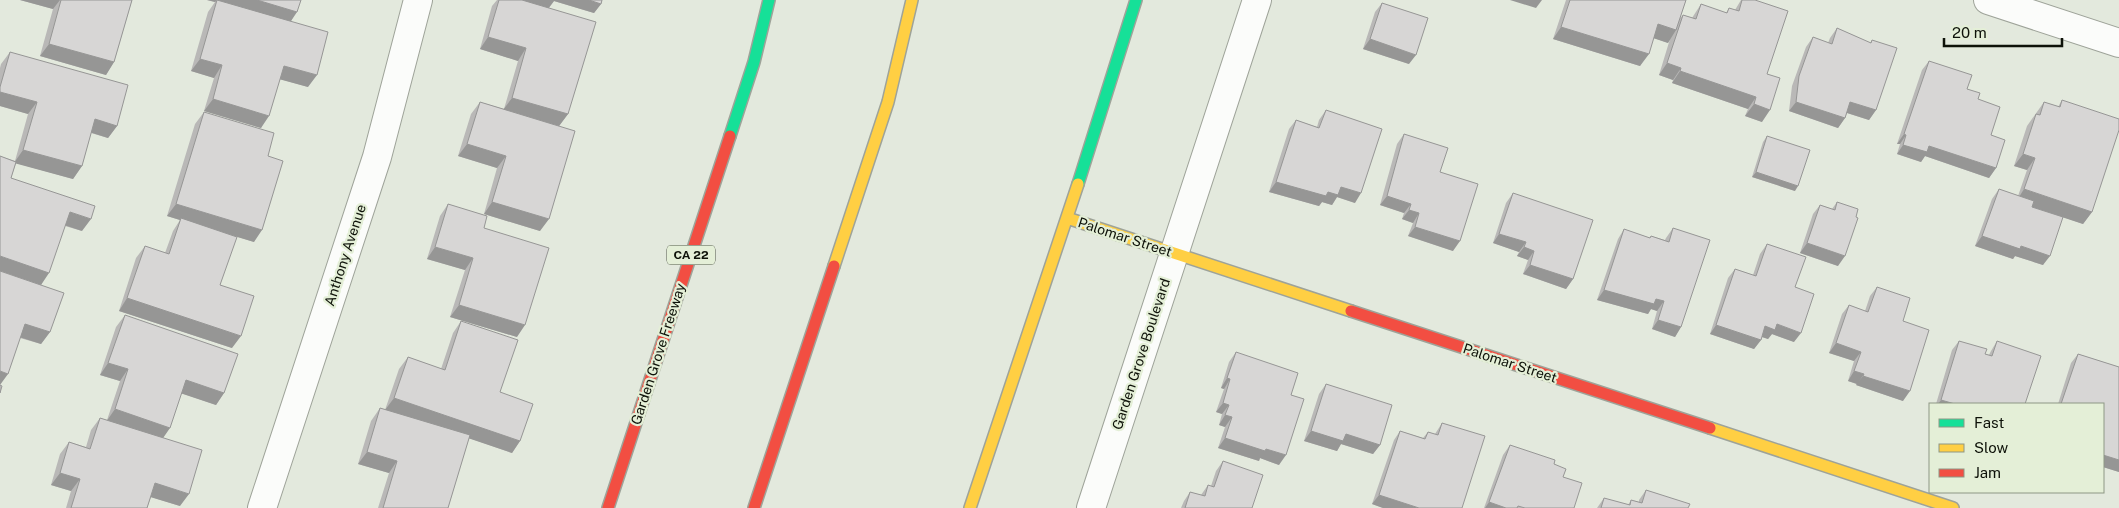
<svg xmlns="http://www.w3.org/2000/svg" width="2119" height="508" viewBox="0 0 2119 508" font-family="'Public Sans',sans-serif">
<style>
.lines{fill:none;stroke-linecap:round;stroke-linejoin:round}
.street-casing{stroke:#9ea399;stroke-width:30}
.fast-casing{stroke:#9ea399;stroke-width:14}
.slow-casing{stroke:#9ea399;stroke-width:14}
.jam-casing{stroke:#9ea399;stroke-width:14}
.street{stroke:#fbfcfa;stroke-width:28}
.fast{stroke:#16e098;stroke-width:11}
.slow{stroke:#ffcf43;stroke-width:11}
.jam{stroke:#f24e42;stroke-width:11}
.wall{fill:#b9b8b7}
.shaded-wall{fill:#969695}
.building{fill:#d7d6d5;stroke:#969695}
.labels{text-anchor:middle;stroke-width:4.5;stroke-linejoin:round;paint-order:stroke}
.shield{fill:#e4efd7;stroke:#4e5447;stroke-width:1}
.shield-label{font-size:12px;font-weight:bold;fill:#0e1209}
.street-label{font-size:14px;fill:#0e1209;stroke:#e4efd7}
</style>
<rect width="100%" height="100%" fill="#e3e9dd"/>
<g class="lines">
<!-- street casing -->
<g class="street-casing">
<path id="street" d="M1988,0L2119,43
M262,508L377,157L418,0
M1091,508L1257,0"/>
</g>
<!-- fast casing -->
<g class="fast-casing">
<path id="fast" d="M730,136L754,62L769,0
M1078,184L1136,0"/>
</g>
<!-- slow casing -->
<g class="slow-casing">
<path id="slow" d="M1067,218L1351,311
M834,266L888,102L912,0
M1710,428L1953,508
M970,508L1078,184"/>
</g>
<!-- jam casing -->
<g class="jam-casing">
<path id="jam" d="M1351,311L1710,428
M608,508L730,136
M754,508L834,266"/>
</g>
<!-- street -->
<use href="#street" class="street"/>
<!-- fast -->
<use href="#fast" class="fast"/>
<!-- slow -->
<use href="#slow" class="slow"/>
<!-- jam -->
<use href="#jam" class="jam"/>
</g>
<!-- wall -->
<path class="wall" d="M20,0H132L114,62L106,75L40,56L53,9Z
M207,0H301L291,21L308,87L280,79L261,128L204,111L214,78L191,71L208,12L215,2Z
M497,0H602L601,4L594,13L554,1L549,8L568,114L559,126L540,231L484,214L497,168L458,156L471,114L480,102L504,109L518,61L480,49L492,6Z
M1566,0H1686L1680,18L1683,15L1692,18L1701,4L1726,13L1729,8L1735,10L1741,0H1755L1767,74L1762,122L1745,116L1748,109L1672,83L1673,80L1659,75L1670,39L1668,43L1654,38L1640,66L1553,39Z
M1382,3L1409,64L1363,49L1375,12Z
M1837,28L1870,43L1872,40L1876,110L1869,120L1847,113L1845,118L1838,128L1789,111L1792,86L1806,47L1813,37L1828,43L1830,38Z
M10,52L117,126L108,138L91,133L82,166L73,179L16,163L11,178L82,231L65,226L41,285L50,332L41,344L20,338L0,156L15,161L28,114L0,106V68L1,64Z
M1929,61L1967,89L1978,99L1991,135L1996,168L1989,178L1925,156L1921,162L1897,154L1900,144H1897L1922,70Z
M2062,100L2092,212L2083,224L2063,217L2043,265L2015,256L2013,259L1975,246L1992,199L1999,189L2018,196L2027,170L2014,166L2027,126L2044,102L2058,107Z
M1326,110L1355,203L1337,197L1332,205L1322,202L1319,206L1269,192L1289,129L1296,120L1317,127L1319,120Z
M204,112L268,156L254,242L235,236L220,285L232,348L119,311L136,258L145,246L165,253L173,231L180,220L167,216L195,124Z
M1404,134L1440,172L1453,251L1408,236L1413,223L1402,219L1404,213L1380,205L1397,144Z
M1767,136L1795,191L1752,177L1763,142Z
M1513,193L1573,279L1566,289L1523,274L1528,260L1517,256L1519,252L1493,243L1506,203Z
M1837,202L1838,266L1800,253L1813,214L1820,205L1832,209Z
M448,204L484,228L517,337L450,317L465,270L427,259L440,216Z
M1673,228L1681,327L1675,337L1652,329L1657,311L1651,309L1648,314L1597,300L1618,239L1624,229L1650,238L1651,236L1665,240L1666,238Z
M1767,244L1795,287L1794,342L1772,334L1768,339L1762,337L1761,340L1754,349L1710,334L1728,278L1735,269L1753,275L1760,254Z
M1877,287L1903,321V401L1856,385L1857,384L1848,381L1854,361L1829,353L1842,314L1849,305L1865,311L1870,296Z
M125,315L224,393L216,405L181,393L163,438L180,506L151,497L147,508H66L71,491L51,485L60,454L69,442L86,447L91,430L100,418L107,420L120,381L100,375L116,327Z
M461,321L500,392L520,441L512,453L469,438L448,508H378L389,473L358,464L371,421L380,408L385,410L399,369L408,357L441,369L453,333Z
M1959,341L1985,354L1989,355L1991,351L1997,341L2025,404H1936L1952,350Z
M1236,352L1291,395L1279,465L1260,458L1259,461L1218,448L1225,427L1219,425L1222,414L1216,412L1224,389L1221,388L1229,362Z
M2078,354L2119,367V472L2103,467V404H2058L2071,363Z
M1326,384L1380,445L1373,454L1341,444L1337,451L1304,441L1319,394Z
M1442,423L1462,508H1383L1372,504L1394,440L1400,431L1423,438L1428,432L1435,434Z
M1510,445L1554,464L1563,477L1574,508H1484L1503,455Z
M1223,461L1252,508H1181L1184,501L1190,492L1201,495L1208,485L1211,486L1216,471Z
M1646,490L1688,508H1597L1604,498L1628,505L1631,500L1639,502V500Z"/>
<!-- shaded-wall -->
<path class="shaded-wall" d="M20,0H60L53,9Z
M207,0H217L215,2Z
M217,0H257L297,12L289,24Z
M511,0H589L601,4L594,13L554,1L547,10Z
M1510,0H1542L1536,8Z
M1658,24L1676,30L1668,43L1650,37Z
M1561,27L1649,54L1640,66L1553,39Z
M488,37L526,48L518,61L480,49Z
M1370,39L1416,55L1409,64L1363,49Z
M49,44L114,62L106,75L40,56Z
M200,59L222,65L214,78L191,71Z
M1667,63L1681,68L1673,80L1659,75Z
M284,66L317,75L308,87L275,78Z
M1680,71L1756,97L1748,109L1672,83Z
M0,92L37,102L28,114L0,106Z
M512,98L568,114L559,126L503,110Z
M213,99L269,116L261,128L204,111Z
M1796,102L1845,118L1838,128L1789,111Z
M1850,102L1876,110L1869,120L1844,112Z
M1754,104L1770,110L1762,122L1745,116Z
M95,119L117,126L108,138L86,131Z
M1904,134L1906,135L1900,144H1897Z
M467,144L506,156L497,168L458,156Z
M1903,145L1929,146L1996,168L1989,178L1925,156L1921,162L1897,154Z
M23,150L82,166L73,179L14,163Z
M2023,154L2035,158L2027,170L2014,166Z
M1756,172L1798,186L1795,191L1752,177Z
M1276,182L1328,192L1341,187L1361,193L1355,203L1337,197L1332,205L1322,202L1319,206L1269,192Z
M2024,189L2092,212L2083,224L2016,202Z
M1387,196L1411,204L1404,213L1380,205Z
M492,202L549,219L540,231L484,214Z
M176,204L262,230L254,242L181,220V218L180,220L167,216Z
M1409,210L1419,213L1413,223L1402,219Z
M70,212L91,219L82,231L61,224Z
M1415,227L1460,241L1453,251L1408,236Z
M1499,234L1526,242L1519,252L1493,243Z
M1982,236L2021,246L2050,256L2043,265L2015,256L2013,259L1975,246Z
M1807,243L1845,256L1838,266L1800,253Z
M435,247L473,258L465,270L427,259Z
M1524,247L1534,251L1528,260L1517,256Z
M0,256L49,273L41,285L0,271Z
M1530,265L1573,279L1566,289L1523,274Z
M1604,290L1656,299L1664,301L1657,311L1651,309L1648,314L1597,300Z
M127,298L241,336L232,348L119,311Z
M459,305L525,325L517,337L450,317Z
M1658,320L1681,327L1675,337L1652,329Z
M25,324L50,332L41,344L16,336Z
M1777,324L1801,333L1794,342L1772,334L1768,339L1759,336L1765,326Z
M1716,325L1761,340L1754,349L1710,334Z
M1836,343L1861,352L1854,361L1829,353Z
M108,363L128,369L120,381L100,375Z
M0,371L8,374L0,385Z
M1854,371L1864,374L1857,384L1848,381Z
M1863,376L1910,391L1903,401L1856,385Z
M1227,378L1230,379L1224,389L1221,388Z
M186,380L224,393L216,405L177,392Z
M394,398L520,441L512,453L385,410Z
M1941,400L1955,404H1938Z
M1223,403L1229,405L1222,414L1216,412Z
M115,409L170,428L161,441L106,422Z
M1225,415L1232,417L1225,427L1219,425Z
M1311,431L1346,434L1380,445L1373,454L1341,444L1337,451L1304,441Z
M1225,438L1266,449L1286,455L1279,465L1260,458L1259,461L1218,448Z
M367,452L397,461L389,473L358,464Z
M2103,455L2119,460V472L2103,467Z
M60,473L80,479L71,491L51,485Z
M155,483L189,494L180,506L147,496Z
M1379,495L1419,508H1383L1372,504Z
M1489,502L1506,508H1485Z"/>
<!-- building -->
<path class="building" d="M61,0H132L114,62L49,44Z
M217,0L328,32L317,75L284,66L269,116L213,99L222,65L200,59Z
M257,0H301L297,12Z
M499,0H522L596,22L568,114L512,98L526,48L488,37Z
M589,0H602L601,4Z
M1570,0H1686L1676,30L1658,24L1649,54L1561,27Z
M1742,0H1755L1788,11L1767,74L1780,78L1770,110L1754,104L1756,97L1680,71L1681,68L1667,63L1683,15L1696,19L1701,4L1727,13L1729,8L1739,11Z
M1382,3L1428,18L1416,55L1370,39Z
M1837,28L1871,43L1872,40L1897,48L1876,110L1850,102L1845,118L1796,102L1799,76L1813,37L1832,44Z
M10,52L128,85L117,126L95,119L82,166L23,150L37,102L0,92V87Z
M1929,61L1972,75L1967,89L1980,93L1978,99L2000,107L1991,135L2005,140L1996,168L1929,146L1927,152L1903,145L1906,135L1904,134Z
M2062,100L2119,119V130L2092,212L2024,189L2035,158L2023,154L2036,114L2040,115L2044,102L2060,107Z
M480,102L575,131L549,219L492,202L506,156L467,144Z
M1326,110L1382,129L1361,193L1341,187L1338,195L1328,192L1326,196L1276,182L1296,120L1319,128Z
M204,112L274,133L268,156L283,161L262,230L176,204Z
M1404,134L1448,148L1440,172L1478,184L1460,241L1415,227L1419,213L1409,210L1411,204L1387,196Z
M1767,136L1810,150L1798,186L1756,172Z
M0,156L16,162L11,178L95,206L91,219L70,212L49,273L0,256Z
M1999,189L2034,201L2032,207L2063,217L2050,256L2021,246L2020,249L1982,236Z
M1513,193L1593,220L1573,279L1530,265L1534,251L1524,247L1526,242L1499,234Z
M1837,202L1858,209L1856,217L1858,218L1845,256L1807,243L1820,205L1835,210Z
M448,204L487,216L484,228L549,248L525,325L459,305L473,258L435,247Z
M181,218L237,237L220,285L254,296L241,336L127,298L145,246L169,254Z
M1673,228L1710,240L1681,327L1658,320L1664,301L1656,299L1654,304L1604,290L1624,229L1650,238L1651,236L1669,242Z
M1767,244L1806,257L1795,287L1814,294L1801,333L1777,324L1775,330L1765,326L1761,340L1716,325L1735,269L1756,276Z
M0,271L64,293L50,332L25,324L8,374L0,371Z
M1877,287L1910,298L1903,321L1929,330L1910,391L1863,376L1864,374L1854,371L1861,352L1836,343L1849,305L1868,312Z
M125,315L238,354L224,393L186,380L170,428L115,409L128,369L108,363Z
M461,321L518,340L500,392L533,404L520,441L394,398L408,357L445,370Z
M1959,341L1987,349L1985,354L1992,356L1997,341L2041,356L2025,404H1955L1941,400Z
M1236,352L1298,373L1291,395L1304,399L1286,455L1266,449L1265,451L1225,438L1232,417L1225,415L1229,405L1223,403L1230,379L1227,378Z
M2078,354L2119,367V460L2103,455V404H2061Z
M1326,384L1392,405L1380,445L1346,434L1343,441L1311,431Z
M0,385L2,386L0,393Z
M380,408L470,435L448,508H383L397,461L367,452Z
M100,418L202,450L189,494L155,483L147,508H71L80,479L60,473L69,442L90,449Z
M1442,423L1485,436L1462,508H1419L1379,495L1400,431L1425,439L1428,432L1438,435Z
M1510,445L1555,460L1554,464L1566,469L1563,477L1582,483L1574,508H1525L1518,506L1517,508H1506L1489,502Z
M1223,461L1263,475L1252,508H1185L1190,492L1205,496L1208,485L1214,487Z
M1646,490L1690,504L1688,508H1601L1604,498L1630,505L1631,500L1642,503Z"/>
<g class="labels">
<!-- shield labels -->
<rect class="shield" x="667" y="245.5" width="48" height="19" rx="4"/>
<g class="shield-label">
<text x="691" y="259">CA 22</text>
</g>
<!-- street labels -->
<g class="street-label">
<text transform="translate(1125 237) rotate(18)" y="5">Palomar Street</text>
<text transform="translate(345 255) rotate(-72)" y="5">Anthony Avenue</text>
<text transform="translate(658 354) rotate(-72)" y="5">Garden Grove Freeway</text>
<text transform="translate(1141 354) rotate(-72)" y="5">Garden Grove Boulevard</text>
<text transform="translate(1510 363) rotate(18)" y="5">Palomar Street</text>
</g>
</g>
<!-- legend -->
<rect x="1929" y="403" width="175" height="90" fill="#e4efd7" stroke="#8e9785"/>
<rect x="1939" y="419" width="25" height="8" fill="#16e098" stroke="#8e9785"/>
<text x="1974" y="428" font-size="15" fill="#0e1209">Fast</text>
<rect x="1939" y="444" width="25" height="8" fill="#ffcf43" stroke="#8e9785"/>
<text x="1974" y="453" font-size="15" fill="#0e1209">Slow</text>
<rect x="1939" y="469" width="25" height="8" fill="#f24e42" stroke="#8e9785"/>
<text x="1974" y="478" font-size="15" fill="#0e1209">Jam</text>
<!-- scale -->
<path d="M1944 38v8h118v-8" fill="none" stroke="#0e1209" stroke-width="2.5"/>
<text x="1952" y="38" font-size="15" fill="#0e1209" stroke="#e4efd7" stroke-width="4" paint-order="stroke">20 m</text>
</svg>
